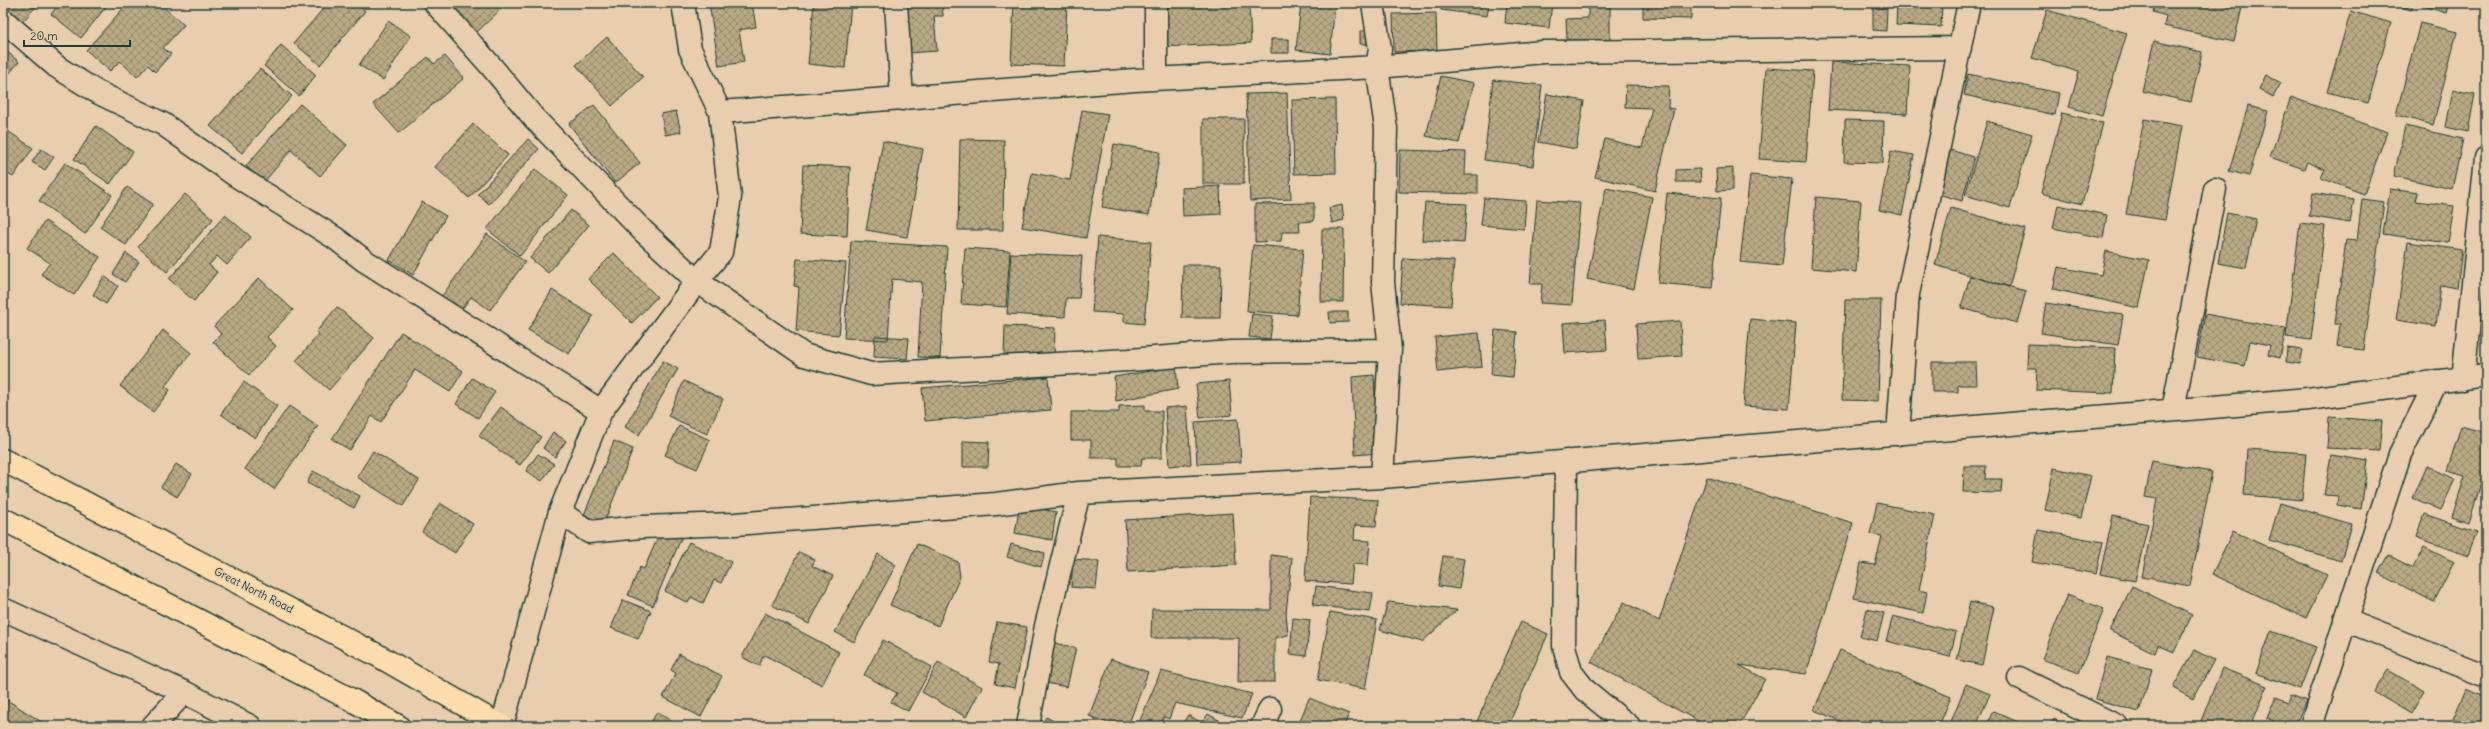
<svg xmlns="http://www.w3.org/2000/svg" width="2489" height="729" viewBox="0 0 2489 729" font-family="Delius,sans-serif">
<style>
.building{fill:url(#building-cross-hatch);stroke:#1f3d34}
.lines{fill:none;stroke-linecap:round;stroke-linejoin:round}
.minor-casing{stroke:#1f3d34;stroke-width:25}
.major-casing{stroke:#1f3d34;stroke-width:25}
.minor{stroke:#e8cdaf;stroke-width:22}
.major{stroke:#fcdcac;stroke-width:22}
.labels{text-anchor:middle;stroke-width:3;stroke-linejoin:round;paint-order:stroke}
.street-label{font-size:11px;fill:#1f3d34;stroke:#e8cdaf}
</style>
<defs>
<pattern id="building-cross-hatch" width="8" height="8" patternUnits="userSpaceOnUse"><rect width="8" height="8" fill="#baa985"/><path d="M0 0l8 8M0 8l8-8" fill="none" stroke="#978b6e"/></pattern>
</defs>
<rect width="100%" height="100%" fill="#e8cdaf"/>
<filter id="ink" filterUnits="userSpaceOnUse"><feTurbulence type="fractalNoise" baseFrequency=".025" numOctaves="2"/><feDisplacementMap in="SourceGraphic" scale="8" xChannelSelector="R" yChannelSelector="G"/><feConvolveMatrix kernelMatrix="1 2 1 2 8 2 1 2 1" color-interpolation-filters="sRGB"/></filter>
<g filter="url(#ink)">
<!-- building -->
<path class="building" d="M3,3H39L17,28L3,15Z
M60,3H109L81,38L51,14Z
M128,3H159L184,25L163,48L171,54L155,72L148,65L137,77L120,61L110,71L86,50Z
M328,3H356L365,11L320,65L294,43Z
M444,3H503L505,5L475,34Z
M709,3H752L756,27L739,30L744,62L719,66Z
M814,3H851L845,68L808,64Z
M905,3H942L943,16H934L937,51L908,53Z
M1014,3H1067L1064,66L1011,64Z
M1158,3H1249L1251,43L1160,47Z
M1301,3H1335L1330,54L1296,50Z
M1442,3H1489L1487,16L1441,10Z
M1507,3H1552L1549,28L1505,23Z
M1588,3H1610V40H1567L1566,19L1588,18Z
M1633,3H1691V19L1643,18V6L1633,5Z
M1897,3H1942L1941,27L1896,25Z
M2128,3H2142L2140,7Z
M2155,3H2243L2234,42L2164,26L2166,16L2153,12Z
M2388,3H2413L2411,10Z
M2413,3H2449L2446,13Z
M1873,8H1887L1886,31L1873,30Z
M2047,10L2127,33L2102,116L2069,107L2079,72L2032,58Z
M2351,11L2391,23L2368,103L2327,92Z
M1436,13L1437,51L1394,52L1393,14Z
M388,21L411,36L383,80L359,65Z
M2420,23L2457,32L2433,125L2396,115Z
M1360,31H1369V44H1360Z
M607,37L643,77L612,106L576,65Z
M1271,39H1289V53H1271Z
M2154,41L2202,52L2191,102L2142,91Z
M281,45L316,75L299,96L264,66Z
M3,48L19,62L3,81Z
M445,56L464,78L399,133L373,104L428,57L434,64Z
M1831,62L1910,66L1907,114L1828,110Z
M1766,68L1813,71L1806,162L1759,159Z
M260,69L292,96L242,153L210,126Z
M1968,74L2059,93L2055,115L1964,95Z
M2266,75L2281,83L2273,97L2259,89Z
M1441,76L1474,83L1459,143L1426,136Z
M1493,80L1542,85L1533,166L1484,160Z
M1626,85L1669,86L1668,108L1674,109L1655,191L1595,177L1605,139L1642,148L1652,108L1625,107Z
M2453,90L2475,94L2468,132L2446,127Z
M1287,93L1291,199L1250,201L1246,94Z
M1547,94L1584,101L1576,149L1538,142Z
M2291,97L2387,132L2364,194L2321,178L2325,169L2307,162L2304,169L2270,157Z
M1335,99L1336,173L1294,174L1292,100Z
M300,104L347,145L320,176L291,150L264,182L246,166Z
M594,105L640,163L615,183L569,124Z
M2248,106L2268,111L2249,176L2229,171Z
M1082,110L1108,114L1086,238L1022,227L1032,173L1070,180Z
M676,111L681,132L665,135L661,114Z
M2062,113L2103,123L2082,204L2041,193Z
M1203,119H1244V184H1203Z
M2144,119L2182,126L2165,220L2126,214Z
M1845,120L1884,121L1883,163L1844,162Z
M1987,121L2032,134L2010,208L1965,195Z
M473,124L508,155L469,198L435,167Z
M96,126L133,152L110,184L74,159Z
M2405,126L2463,139L2452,189L2394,176Z
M3,128L33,148L13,177L3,171Z
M528,139L539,149L489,204L478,194Z
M960,139L1004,140L1003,230H958Z
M883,141L923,149L907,237L866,230Z
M1114,144L1160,152L1149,215L1102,207Z
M41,149L54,157L45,170L32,162Z
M1400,150L1466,152L1465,175H1478V194L1399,192Z
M1950,150L1974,157L1962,201L1938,194Z
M1891,151L1914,155L1902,215L1879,210Z
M65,163L112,195L85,234L39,201Z
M803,165L850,167L847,236L800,234Z
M1733,168V190L1717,191L1716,169Z
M535,169L568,195L520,256L487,229Z
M1700,169L1701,182H1676V170Z
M1750,175L1792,179L1782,266L1740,262Z
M1220,186L1221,214L1183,216L1182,188Z
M127,187L153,204L126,245L100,227Z
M1606,188L1652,197L1634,289L1587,279Z
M2390,189L2418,193L2416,201L2454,206L2448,243L2383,234Z
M1667,193L1721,198L1712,288L1658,283Z
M2313,193L2354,200L2350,223L2309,216Z
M185,194L213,219L167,272L138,247Z
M1816,197L1861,201L1856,272L1811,268Z
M1484,198L1526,201L1524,229L1481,225Z
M2362,199L2384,202L2364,350L2337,347L2340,324H2335L2346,240L2357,241Z
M1537,200L1580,203L1572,305L1540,303L1542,284H1530Z
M422,202L446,216L413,275L389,260Z
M1425,202L1467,204L1464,243L1422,240Z
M1314,203V221L1299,222L1300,232H1282L1281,241L1255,242V204Z
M1342,205L1344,220L1332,223L1329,208Z
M2058,205L2107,215L2103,238L2053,228Z
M1951,208L2025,229L2009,287L1935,265Z
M571,210L589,225L548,273L530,258Z
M2227,213L2256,219L2246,268L2218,263Z
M225,215L251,237L227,265L217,256L209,265L217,272L194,301L169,279Z
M45,221L100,257L74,295L41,274L50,263L27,248Z
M2300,223L2325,226L2311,340L2286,337Z
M1322,229H1344L1343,302H1321Z
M487,234L525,262L490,310L471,297L458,314L439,300Z
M1098,237L1151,242L1144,324L1124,322V314L1092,312Z
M851,241L947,247L940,358L918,357L922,282L892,279L888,340L844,338Z
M2408,242L2462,250L2457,288L2441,285L2436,326L2396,320Z
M1253,245L1303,249L1297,315L1247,311Z
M965,248L1010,251L1006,307L961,304Z
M2106,251L2149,260L2139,308L2053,289L2058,267L2101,275Z
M126,253L139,262L125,282L113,274Z
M614,253L657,297L632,323L588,279Z
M1011,253L1082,256L1079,298H1066L1065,317L1007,314Z
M1403,258L1454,261L1451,306L1400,303Z
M797,259L846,263L839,335L796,331L799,287L794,286Z
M1183,265H1221L1220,318H1182Z
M104,276L118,286L106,304L93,295Z
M1970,276L2026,291L2017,323L1961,308Z
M259,278L293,310L267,337L276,346L249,375L213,342L221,334L214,326Z
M552,290L593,316L569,354L528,330Z
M1845,300H1881L1878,401L1842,400Z
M2046,303L2123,315L2118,345L2041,333Z
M337,307L374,338L329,390L296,361L319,334L316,332Z
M1329,312H1348V322L1330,323Z
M1252,314L1273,316L1270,339L1249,337Z
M2205,314L2286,329L2280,358L2268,355L2270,345L2250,341L2245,366L2197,357Z
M1750,319L1796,323L1789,409L1743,406Z
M1605,320L1607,350L1565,353L1563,323Z
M1680,321L1682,356L1638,359L1636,324Z
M1005,326L1055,328L1054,358L1004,356Z
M163,330L191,353L165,386L170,390L153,412L120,386Z
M1495,330L1517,332L1513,377L1491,375Z
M401,332L463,371L450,392L415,370L381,422L372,416L350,450L332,439Z
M1479,333L1482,367L1438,372L1435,337Z
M875,336L909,338L907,359L874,357Z
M2028,344L2115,348L2113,393L2036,390L2037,368H2027Z
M2287,348L2303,350L2300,364L2286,362Z
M663,361L678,369L639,435L625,427Z
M1932,362H1976L1977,385H1958V392H1932Z
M1176,367L1178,389L1116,401L1114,377Z
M1374,375L1378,453L1355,455L1352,377Z
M1048,377L1051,410L925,421L922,388Z
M472,378L495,392L478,418L456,404Z
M684,381L723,399L707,434L668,416Z
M1229,381L1232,415L1200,418L1196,384Z
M244,382L277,406L255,438L221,414Z
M1145,405V411H1162V458H1142L1141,466H1118V458H1091V440H1071V412H1119V406Z
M289,406L318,426L274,489L245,469Z
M1187,406L1191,464L1169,466L1165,408Z
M501,407L541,437L520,465L479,436Z
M2329,417L2382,421L2379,451L2327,448Z
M1238,419L1241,462L1197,464L1195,422Z
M679,426L710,440L697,469L665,455Z
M2461,426L2486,433V466L2469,523L2452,517L2465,476L2447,471Z
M553,432L566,441L555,457L543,448Z
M614,441L633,449L604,523L584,515Z
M963,441L989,442L988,467H963Z
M2247,449L2306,453L2302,500L2244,495Z
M373,451L419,480L403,506L357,477Z
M538,454L554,464L542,481L526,471Z
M2331,455L2368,461L2361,509L2337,505L2338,496L2324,495Z
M2152,461L2212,472L2190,586L2142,577L2157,499L2145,497Z
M176,464L192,474L177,497L161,487Z
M1964,466H1986L1985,479H2002L2001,493L1963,492Z
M2427,466L2455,479L2441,510L2413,498Z
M2054,468L2091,476L2081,518L2045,510Z
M313,471L360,496L354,508L307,483Z
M1707,477L1853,523L1806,674L1739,665L1765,679L1739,726H1707L1591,662L1624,602L1659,621Z
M1310,497L1378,500L1376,526L1355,525L1354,540L1370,541L1368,565L1353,564L1351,584L1305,581Z
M440,503L473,524L455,553L422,532Z
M1877,503L1935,515L1919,590L1927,592L1923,613L1854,598L1861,563L1875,565L1882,536L1870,534Z
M2280,503L2351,524L2341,561L2269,540Z
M1020,505L1056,512L1052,540L1015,533Z
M1233,513L1236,565L1128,572L1125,520Z
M2424,514L2477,532L2468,556L2416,537Z
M2113,516L2148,524L2135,581L2100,574Z
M662,528L684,531L653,606L628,595L640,567L644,569Z
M2038,530L2103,542L2096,574L2032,562Z
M2233,531L2327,575L2306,618L2212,574Z
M689,542L731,562L721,583L714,580L703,603L691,597L688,603L665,591Z
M917,544L958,562L960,577L938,626L890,605Z
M1011,544L1045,553L1041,567L1007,557Z
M2424,547L2454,562L2434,602L2378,573L2388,555L2413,568Z
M799,552L815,560L812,566L833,576L809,624L772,605Z
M878,554L896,565L854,642L835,632Z
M1271,555L1292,558L1286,613L1288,635L1275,638V682H1238L1239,638H1151L1152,609L1271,610Z
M1443,556L1464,559L1459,589L1438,586Z
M1073,559L1099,561L1096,589L1071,587Z
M1316,586L1373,593L1370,612L1313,605Z
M2132,586L2192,615L2174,652L2158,645L2155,653L2110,631Z
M2067,595L2104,609L2079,673L2042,659Z
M623,600L651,611L638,639L611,628Z
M1388,602L1457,610L1422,642L1380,630Z
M1970,602L1994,607L1982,665L1957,660Z
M1867,609L1884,613L1877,641L1860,637Z
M1330,612L1377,620L1365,689L1318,680Z
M765,613L839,652L822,685L764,655L759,666L742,657Z
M1893,616L1956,632L1950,657L1886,641Z
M1293,618L1310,620L1306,656L1290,654Z
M997,622L1027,627L1015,688L995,684L999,664L989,662Z
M1521,622L1548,634L1508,726H1475Z
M2271,631L2316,647L2300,689L2256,673Z
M883,640L932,667L908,711L891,702L897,693L864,675Z
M1055,643L1076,648L1067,687L1046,683Z
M1840,650L1951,697L1939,726H1852L1814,710Z
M2194,650L2214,660L2193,699L2173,688Z
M679,654L722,676L701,717L663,697L676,673L671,670Z
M2107,657L2152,669L2139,712L2095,699Z
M1111,659L1148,672L1128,726H1116L1089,716Z
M938,662L982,687L966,717L922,692Z
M2222,668L2267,686L2251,726H2199Z
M2388,670L2424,691L2411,714L2374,692Z
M1161,671L1252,694L1242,718L1175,703L1169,719L1164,717L1160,726L1138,725Z
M1966,684L1990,694L1976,726H1956L1950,724Z
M2466,689L2486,698V726H2450Z
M2291,695L2306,701L2295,726H2277L2279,723L2267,718L2276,697L2288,702Z
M1309,698L1349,714L1344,726H1298Z
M7,700L48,726H3V707Z
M1993,711L2027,726H1986Z
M657,712L679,726H649Z
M1208,714L1229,726H1181L1188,715L1202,723Z
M1046,717L1063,726H1041Z
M2054,719L2066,726H2050Z
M910,721L918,726H908Z
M2324,721L2337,726H2322Z"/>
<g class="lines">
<!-- minor casing -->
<g class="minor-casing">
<path id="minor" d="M435,3L491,66L534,118L642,230L697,281L804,355L871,374L1129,360L1231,352L1390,350
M896,3L902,99
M1156,3V79
M1373,3L1380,49L1377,67L1386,128L1383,282L1390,350L1382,477
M3,20L57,67L97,92L163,124L235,175L335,238L365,261L601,411
M720,112L1135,80L1377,67L1543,52L1960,48
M2463,379L2486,158
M2173,410L2215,189
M1898,434L1908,294L1969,3
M1566,461L1564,646L1571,672L1585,690L1629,726
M560,512L589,532L641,527L735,524L996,504L1079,493L1382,477L2308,399L2486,375
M3,609L184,692L250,726
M2345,620L2486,676
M2019,678L2117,726
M153,726L184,692
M502,726L560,512L601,411L697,281L721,252L730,197L720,112L690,49L683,3
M1028,726L1046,626L1079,493
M1262,726L1270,709
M2311,726L2400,454L2437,381"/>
</g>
<!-- major casing -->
<g class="major-casing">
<path id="major" d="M3,460L377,655L501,726
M3,519L352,700L398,726"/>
</g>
<!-- minor -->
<use href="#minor" class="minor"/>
<!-- major -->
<use href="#major" class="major"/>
</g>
</g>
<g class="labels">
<!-- street labels -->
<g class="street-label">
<text transform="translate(254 590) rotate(27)" y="4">Great North Road</text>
</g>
</g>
<!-- margin -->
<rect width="2489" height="729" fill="none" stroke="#e8cdaf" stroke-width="16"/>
<rect x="8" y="8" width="2473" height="713" fill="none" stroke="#1f3d34" stroke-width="1.5" filter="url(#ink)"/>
<!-- scale -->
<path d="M24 40v6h106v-6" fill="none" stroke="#1f3d34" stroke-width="2"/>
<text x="30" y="40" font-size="12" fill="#1f3d34" stroke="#e8cdaf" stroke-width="3" paint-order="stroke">20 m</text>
</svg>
